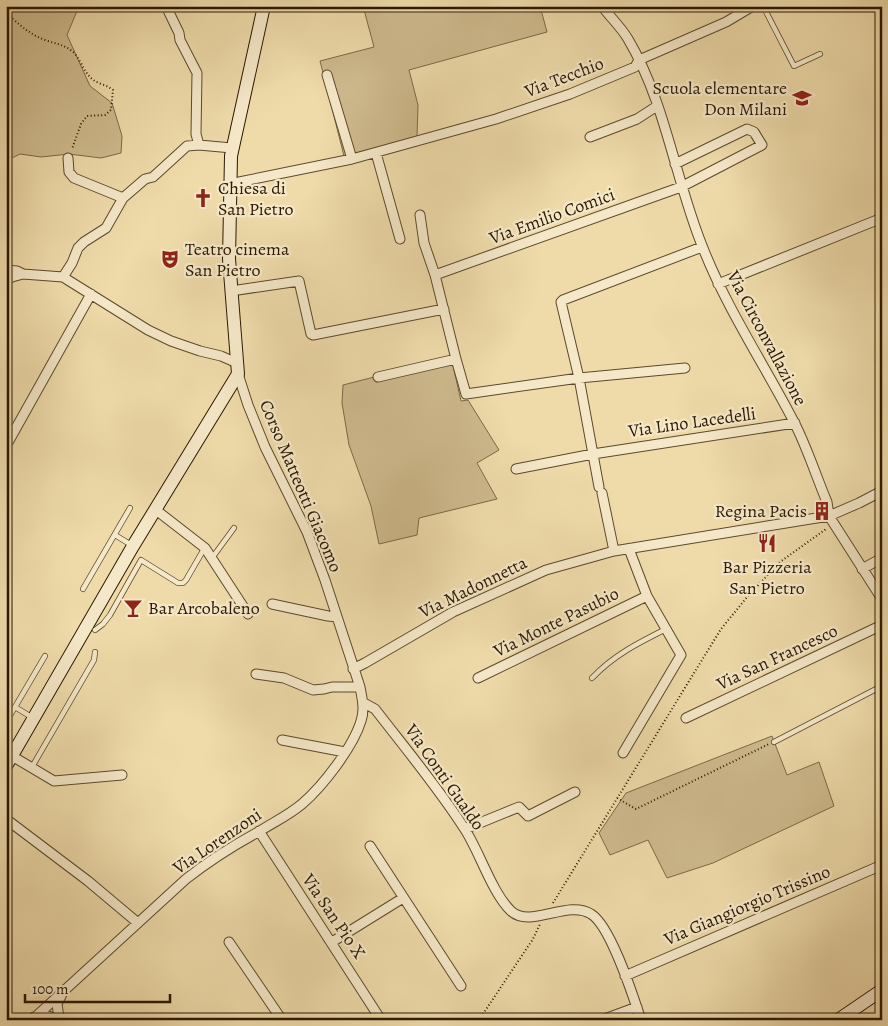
<svg xmlns="http://www.w3.org/2000/svg" width="888" height="1026" viewBox="0 0 888 1026" font-family="Alegreya,serif">
<style>
.green{fill:#ceba8d;stroke:#7c6948}
.lines{fill:none;stroke-linecap:round;stroke-linejoin:round}
.lane-casing{stroke:#5b492c;stroke-width:6}
.street-casing{stroke:#5b492c;stroke-width:11}
.secondary-casing{stroke:#2a1802;stroke-width:14}
.path{stroke:#2a1802;stroke-width:2;stroke-dasharray:1 2.5;stroke-linecap:butt}
.lane{stroke:#f5e8c8;stroke-width:4.5}
.street{stroke:#f5e8c8;stroke-width:9}
.secondary{stroke:#f5e8c8;stroke-width:12}
.labels{text-anchor:middle;stroke-width:4.5;stroke-linejoin:round;paint-order:stroke}
.street-label{font-size:18px;fill:#2a1802;stroke:#f5e8c8}
.poi-label{font-size:18px;fill:#2a1802;stroke:#f5e8c8;text-anchor:start}
</style>
<rect width="100%" height="100%" fill="#efdbaa"/>
<filter id="stains"><feTurbulence type="fractalNoise" baseFrequency=".004" numOctaves="4"/><feColorMatrix values="0 0 0 0 .2 0 0 0 0 .09 0 0 0 0 .02 0 0 0 .5 -.17"/></filter>
<radialGradient id="worn" r=".72"><stop offset=".6" stop-color="#630" stop-opacity="0"/><stop offset="1" stop-color="#630" stop-opacity=".3"/></radialGradient>
<!-- green -->
<path class="green" d="M6,6H79L67,35L90,86L112,103L122,136L121,153L101,158L69,154L41,157L20,154L6,161Z
M363,6H540L547,32L409,70L418,105L417,137L344,156L320,61L374,47Z
M452,361L461,401L468,400L499,450L477,463L497,499L419,518L417,535L379,544L371,506L349,445L342,403L343,385L413,367Z
M772,736L787,775L819,762L834,806L713,863L667,878L648,840L610,855L599,833L626,793Z"/>
<g class="lines">
<!-- lane casing -->
<g class="lane-casing">
<path id="lane" d="M763,6L794,66L820,54
M115,535L133,546
M212,558L234,528
M83,589L130,508
M95,630L103,624L110,615L141,560L178,583H183L186,580L204,549
M592,678C614,655 638,643 666,629
M15,707L45,656
M6,722L15,707L33,718
M774,742L882,686
M32,767L94,660L95,652"/>
</g>
<!-- street casing -->
<g class="street-casing">
<path id="street" d="M166,6L179,33L180,40L197,73L196,134L199,145
M602,6C610,17 621,27 628,39C666,103 675,180 703,248C727,309 764,364 794,422C807,447 816,476 827,502L829,516L882,599
M327,75L352,159
M590,137L637,119L657,106
M376,153L400,239
M68,158L69,172L74,178L123,198
M675,164L747,129L754,132L762,145L681,187L435,275L456,359L466,394L579,378L685,368
M229,184L352,159L496,119L570,94L635,67L639,60L726,22L753,6
M420,215L424,243L435,275
M6,270L17,271L23,274
M63,277L72,263L78,248L84,242L106,228L123,198L145,179L153,177L187,146L199,145L232,148
M6,280L12,277L23,274L63,277L148,330L171,341L200,351L221,356L237,363
M718,284L882,218
M231,291L299,281L311,334L313,335L444,309
M378,377L456,359
M6,446L91,294
M516,469L593,454L795,423
M599,487L579,378L561,302L563,300L702,247
M602,493L614,551
M156,510L205,548L248,614
M862,569L882,558
M272,604L328,616L337,617
M353,669L365,663L453,612L546,570L614,551L829,516L859,503L882,491
M256,674L284,678L313,690L324,689L332,687H360
M478,678L647,596
M364,703L375,709C405,748 437,786 464,828C479,850 492,893 511,911C530,929 568,899 591,914C611,926 633,996 641,1020
M686,718L882,625
M282,740L345,752
M623,753L681,655L647,596L629,549
M12,756L54,781L122,775
M6,819L88,881L138,923
M465,829L519,807L528,816L575,792
M259,831L381,1020
M370,846L461,986
M229,942L282,1020
M332,942L403,898
M625,976L882,865
M34,1017L48,1016L60,1020
M59,1018L57,1004L62,994
M6,1019L7,1020
M32,1020L186,879C209,861 234,845 260,831C274,822 289,815 302,804C323,786 353,747 361,721C365,709 362,698 360,687L325,580L307,532L265,447L248,405L238,374
M602,1020L637,1007"/>
</g>
<!-- secondary casing -->
<g class="secondary-casing">
<path id="secondary" d="M6,766L133,546L238,374L229,259L231,156L264,6
M838,1020L882,990"/>
</g>
<!-- path -->
<path class="path" d="M6,22L13,19C23,28 32,35 45,40C55,44 64,44 73,52C80,58 83,70 90,77C96,84 106,84 113,90L111,110L105,115L87,116L81,124L72,149
M617,798L636,809L769,744
M553,903L721,629L748,596L780,562L826,529
M479,1020L533,939L540,924"/>
<!-- lane -->
<use href="#lane" class="lane"/>
<!-- street -->
<use href="#street" class="street"/>
<!-- secondary -->
<use href="#secondary" class="secondary"/>
</g>
<!-- icons -->
<defs>
<g id="school-bare" transform="scale(1.5)"><path d="M0-5L7-2L0 1L-7-2ZM-4 1L0 2.5L4 1V4Q0 6-4 4Z" fill="#8f2418" stroke="#f5e8c8" stroke-width="2.5" paint-order="stroke"/></g>
<g id="church-bare" transform="scale(1.5)"><path d="M-1.2-6h2.4v3.5h3.3v2.4h-3.3V6h-2.4V-.1h-3.3v-2.4h3.3Z" fill="#8f2418" stroke="#f5e8c8" stroke-width="2.5" paint-order="stroke"/></g>
<g id="theatre-bare" transform="scale(1.5)"><path d="M-5-5.5Q0-4 5-5.5V0Q5 5 0 6Q-5 5-5 0ZM-3.3-2.5H-1v1.5H-3.3ZM1-2.5H3.3v1.5H1ZM-2.8 1Q0 5.5 2.8 1Z" fill="#8f2418" stroke="#f5e8c8" stroke-width="2.5" paint-order="stroke"/></g>
<g id="building-bare" transform="scale(1.5)"><path d="M-4-6H4V6H1V3H-1V6H-4ZM-2.5-4.3h1.7v1.8h-1.7ZM.8-4.3h1.7v1.8H.8ZM-2.5-1h1.7V.8h-1.7ZM.8-1h1.7V.8H.8Z" fill="#8f2418" stroke="#f5e8c8" stroke-width="2.5" paint-order="stroke"/></g>
<g id="restaurant-bare" transform="scale(1.5)"><path d="M-5-6h1v4h1v-4h1v4h1v-4h1v5L-1.5 .5V6h-2V.5L-5-1ZM5-6V6H3V1.5H1.5Q1.5-4 5-6Z" fill="#8f2418" stroke="#f5e8c8" stroke-width="2.5" paint-order="stroke"/></g>
<g id="bar-bare" transform="scale(1.5)"><path d="M-6-5H6L.8 .8V4.5H3.5V6h-7V4.5H-.8V.8Z" fill="#8f2418" stroke="#f5e8c8" stroke-width="2.5" paint-order="stroke"/></g>
</defs>
<g fill-rule="evenodd">
<use href="#school-bare" x="802" y="98"/>
<use href="#church-bare" x="203" y="198"/>
<use href="#theatre-bare" x="170" y="259"/>
<use href="#building-bare" x="822" y="511"/>
<use href="#restaurant-bare" x="767" y="543"/>
<use href="#bar-bare" x="133" y="608"/>
</g>
<g class="labels">
<!-- street labels -->
<g class="street-label">
<text transform="translate(564 77) rotate(-21)" y="6">Via Tecchio</text>
<text transform="translate(552 216) rotate(-20)" y="6">Via Emilio Comici</text>
<text transform="translate(767 338) rotate(62)" y="6">Via Circonvallazione</text>
<text transform="translate(692 422) rotate(-8)" y="6">Via Lino Lacedelli</text>
<text transform="translate(301 486) rotate(67)" y="6">Corso Matteotti Giacomo</text>
<text transform="translate(473 587) rotate(-26)" y="6">Via Madonnetta</text>
<text transform="translate(556 622) rotate(-26)" y="6">Via Monte Pasubio</text>
<text transform="translate(777 657) rotate(-25)" y="6">Via San Francesco</text>
<text transform="translate(445 777) rotate(55)" y="6">Via Conti Gualdo</text>
<text transform="translate(217 841) rotate(-34)" y="6">Via Lorenzoni</text>
<text transform="translate(747 905) rotate(-23)" y="6">Via Giangiorgio Trissino</text>
<text transform="translate(334 916) rotate(56)" y="6">Via San Pio X</text>
</g>
<!-- poi labels -->
<g class="poi-label">
<text x="787" y="94" text-anchor="end">Scuola elementare<tspan x="787" dy="21">Don Milani</tspan></text>
<text x="218" y="194">Chiesa di<tspan x="218" dy="21">San Pietro</tspan></text>
<text x="185" y="255">Teatro cinema<tspan x="185" dy="21">San Pietro</tspan></text>
<text x="807" y="517" text-anchor="end">Regina Pacis</text>
<text x="767" y="573" text-anchor="middle">Bar Pizzeria<tspan x="767" dy="21">San Pietro</tspan></text>
<text x="148" y="614">Bar Arcobaleno</text>
</g>
</g>
<!-- margin -->
<rect width="888" height="1026" fill="none" stroke="#efdbaa" stroke-width="25"/>
<rect x="8" y="8" width="873" height="1011" fill="none" stroke="#2a1802" stroke-width="2.5"/>
<rect x="12" y="12" width="863" height="1001" fill="none" stroke="#2a1802"/>
<!-- scale -->
<path d="M25 994v8h145v-8" fill="none" stroke="#2a1802" stroke-width="2.5"/>
<text x="32" y="994" font-size="15" fill="#2a1802" stroke="#f5e8c8" stroke-width="4" paint-order="stroke">100 m</text>
<rect width="100%" height="100%" filter="url(#stains)"/>
<rect width="100%" height="100%" fill="url(#worn)"/>
</svg>
